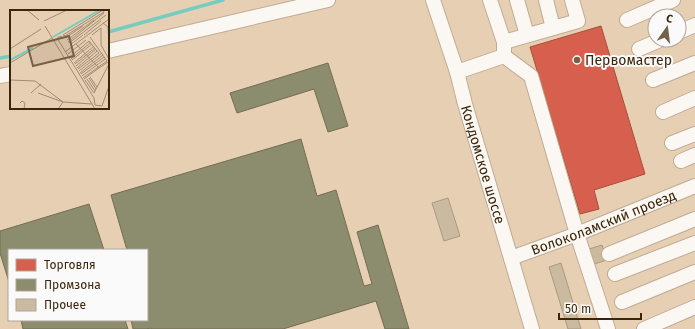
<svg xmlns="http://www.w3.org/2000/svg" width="695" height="329" viewBox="0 0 695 329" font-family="'Fira Sans',sans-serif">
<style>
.shops{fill:#d6604d;stroke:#a84f39}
.industry{fill:#8c8c6e;stroke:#746d50}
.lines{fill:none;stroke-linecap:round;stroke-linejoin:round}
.stream{stroke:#76ccbe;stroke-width:3.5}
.building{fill:#caba9f;stroke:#aa9a7f}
.minor-casing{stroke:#c0ab93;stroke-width:16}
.minor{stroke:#fbf8f4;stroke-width:14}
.poi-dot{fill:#776146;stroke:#fafafa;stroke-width:1.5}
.labels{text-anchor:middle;stroke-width:4;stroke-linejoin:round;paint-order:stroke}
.poi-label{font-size:14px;fill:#3b260a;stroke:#fafafa;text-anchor:start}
.street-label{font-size:14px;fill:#3b260a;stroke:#fafafa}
.inset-river{fill:none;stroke:#76ccbe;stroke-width:2}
.inset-road{fill:none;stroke:#a28b70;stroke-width:1}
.view{fill:#776146;fill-opacity:0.15;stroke:#776146;stroke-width:2}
.inset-edge{fill:none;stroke:#3b260a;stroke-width:2}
</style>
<rect width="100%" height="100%" fill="#e7cfb4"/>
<!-- shops -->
<path class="shops" d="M601,26L645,174L594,190L599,209L580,214L530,47Z"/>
<!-- industry -->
<path class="industry" d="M328,63L348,126L328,132L314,89L237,113L230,93Z
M301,139L317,196L336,190L364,286L372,284L357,232L378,225L409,329H385L376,301L283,329H151V328L146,329H133L131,320H147V250H127L111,195Z
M89,204L104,250H9V282L0,253V231Z
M21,320H125L128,329H23Z"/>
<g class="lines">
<!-- stream -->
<path class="stream" d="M108,32L223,0
M0,58L11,56"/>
</g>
<!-- building -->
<path class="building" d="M448,198L460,236L444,241L432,203Z
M602,245L607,260L594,264L589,249Z
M561,263L581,329H568L549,267Z"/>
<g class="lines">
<!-- minor casing -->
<g class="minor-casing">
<g id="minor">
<path id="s1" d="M433,0L457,72L465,104L532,329"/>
<path d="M490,0L504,42V52"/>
<path d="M517,0L527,35"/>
<path d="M546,0L553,28"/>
<path d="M627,20L673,0"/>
<path d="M679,32L695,25"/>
<path d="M504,42L578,21L572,0"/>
<path d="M639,49L660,40"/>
<path d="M108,51L328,0"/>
<path d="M504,56L531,76L577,234L608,329"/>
<path d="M457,72L504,56"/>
<path d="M0,76L11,74"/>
<path d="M653,80L695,63"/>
<path d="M663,112L695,98"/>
<path d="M672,143L695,134"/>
<path d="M681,161L695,155"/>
<path d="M609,254L695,219"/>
<path id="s2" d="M511,258L577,234L695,186"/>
<path d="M615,274L695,243"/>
<path d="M622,302L695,272"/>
<path d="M644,329L695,307"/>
</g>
</g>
<!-- minor -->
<use href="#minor" class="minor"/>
</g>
<!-- markers -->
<circle class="poi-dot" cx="577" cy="60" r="4"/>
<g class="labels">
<!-- poi labels -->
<g class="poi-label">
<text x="585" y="65">Первомастер</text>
</g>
<!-- street labels -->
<g class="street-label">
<text dy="5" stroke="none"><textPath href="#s1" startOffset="172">Кондомское шоссе</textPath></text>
<text dy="5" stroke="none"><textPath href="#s2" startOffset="99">Волоколамский проезд</textPath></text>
</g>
</g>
<!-- overview -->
<g transform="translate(10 10)">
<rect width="99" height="99" fill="#e7cfb4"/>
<path class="inset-river" d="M43,27L90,0M0,50L23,38"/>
<path class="inset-road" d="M17,0L29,10M93,0L94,2L55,26L53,25ZM34,11L57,0M93,13L98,17L99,35M35,16L85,99M74,25L91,11M82,25L91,18V35L99,49M55,28L73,16M53,29L51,26L47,28L84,88L85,95M57,30L84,10M58,32L94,3M59,33L96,5M66,34L89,58L98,52M60,35L73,25M0,39L31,19M55,42L99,9M58,44L76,30M60,47L79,31L87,41L89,43L68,59M61,49L81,32M62,50L82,34M0,53L42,28M64,53L84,36M65,54L85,38M66,56L86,39M67,58L87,41M69,61L92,43M70,63L93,45M71,64L94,47M72,66L95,49M80,67L87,77M73,68L97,51L80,27M79,68L86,79M74,69L89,58M77,69L85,81M0,70L25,71L53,92L82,94M75,70L84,83L99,54M21,83L31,74M28,83L53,92L48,99M10,93L12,91L15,93L14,99M85,95L92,96L99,76"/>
<path class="view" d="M59,26L64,46L23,56L18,37Z"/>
<rect width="99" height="99" class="inset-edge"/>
</g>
<!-- legend -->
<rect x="8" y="249" width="140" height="72" fill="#fafafa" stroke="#aea59a"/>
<rect x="16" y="259" width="20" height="12" fill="#d6604d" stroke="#aea59a"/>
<text x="44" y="269" font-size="12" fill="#3b260a">Торговля</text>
<rect x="16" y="279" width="20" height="12" fill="#8c8c6e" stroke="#aea59a"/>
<text x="44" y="289" font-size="12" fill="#3b260a">Промзона</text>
<rect x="16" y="299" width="20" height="12" fill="#caba9f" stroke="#aea59a"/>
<text x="44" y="309" font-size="12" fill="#3b260a">Прочее</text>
<!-- north arrow -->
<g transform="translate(667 28) rotate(14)"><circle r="19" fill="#fafafa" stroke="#aea59a"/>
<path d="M0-3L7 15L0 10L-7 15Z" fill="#776146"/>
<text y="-6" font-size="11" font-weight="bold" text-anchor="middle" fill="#3b260a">С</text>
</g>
<!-- scale -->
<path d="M559 313v6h82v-6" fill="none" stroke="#3b260a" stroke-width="2"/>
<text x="565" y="313" font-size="12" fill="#3b260a" stroke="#fafafa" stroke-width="3" paint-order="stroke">50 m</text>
</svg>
